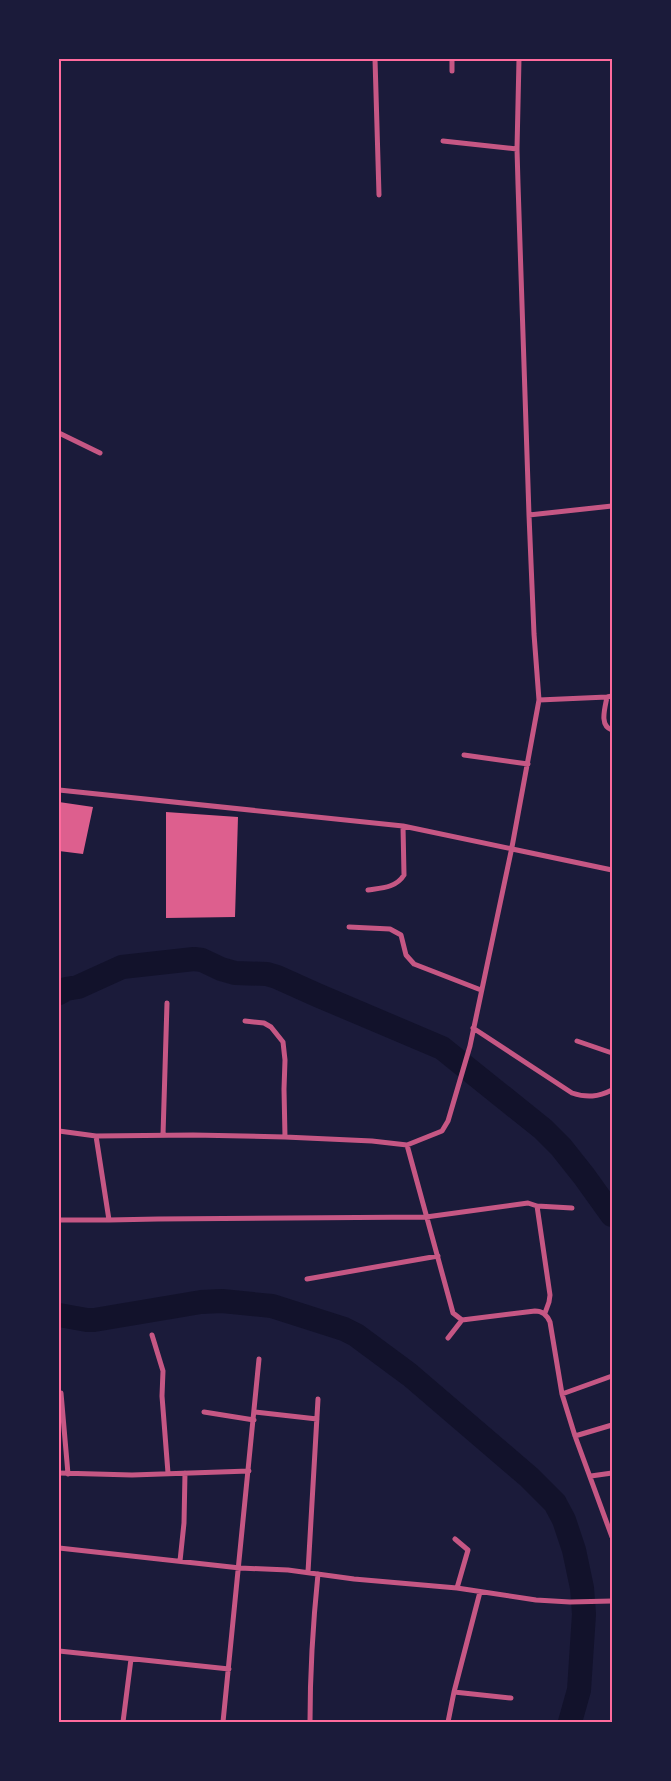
<svg xmlns="http://www.w3.org/2000/svg" width="671" height="1781" viewBox="0 0 671 1781" font-family="Poppins,sans-serif">
<style>
.lines{fill:none;stroke-linecap:round;stroke-linejoin:round}
.river{stroke:#12122b;stroke-width:24}
.building{fill:#dd5f8e}
.minor{stroke:#c65784;stroke-width:5}
.neatline{fill:none;stroke:#ff6b9d;stroke-width:2}
</style>
<rect width="100%" height="100%" fill="#1b1b3a"/>
<g class="lines">
<!-- river -->
<path class="river" d="M59,993L66,989L78,987L122,967L194,959L202,960L221,969L235,973L267,974L277,977L317,995L442,1048L543,1129L561,1147L584,1176L612,1215
M59,1315L87,1320H94L201,1302L222,1301L272,1306L344,1329L356,1335L410,1375L529,1477L555,1503L564,1520L574,1550L582,1588L584,1614L579,1690L570,1722"/>
</g>
<!-- building -->
<path class="building" d="M59,802L93,807L83,854L59,851Z
M166,812L238,817L235,917L166,918Z"/>
<g class="lines">
<!-- minor -->
<path class="minor" d="M375,59L379,195
M452,71V59
M443,141L517,149
M59,433L100,453
M529,515L612,506
M607,697C605,708 599,726 612,730
M539,700L607,697L612,696
M464,755L528,764
M59,790L403,826L612,870
M368,890C381,888 396,888 404,875L403,826
M349,927L390,929L401,935L406,955L414,964L481,990
M245,1021L264,1023L271,1027L283,1042L285,1060L284,1089L285,1137
M473,1028L572,1093C587,1098 598,1097 612,1090
M577,1041L612,1053
M59,1131L96,1136L193,1135L285,1137L372,1141L407,1145L453,1313L462,1320L535,1311C543,1311 547,1315 550,1322L562,1394L575,1436L612,1537
M163,1135L167,1003
M96,1136L109,1220L158,1219L426,1217L528,1203L537,1206L572,1208
M407,1145L442,1131L448,1121L470,1046L512,847L539,700L534,634L529,515L518,184L517,149L519,59
M537,1206L550,1295L549,1302L545,1313
M59,1220H109
M307,1279L438,1256
M152,1335L163,1371L162,1396L168,1473
M448,1338L462,1320
M61,1393L68,1474
M562,1394L612,1376
M204,1412L254,1420
M255,1412L317,1419
M575,1436L612,1425
M59,1473L132,1475L249,1471
M591,1476L612,1473
M455,1539L468,1550L457,1588
M59,1548L240,1568L288,1570L354,1579L457,1588L536,1600L570,1602L612,1601
M180,1561L184,1523L185,1473
M308,1572L318,1399
M59,1651L229,1669
M454,1692L511,1698
M123,1722L131,1659
M223,1722L259,1359
M310,1722C310,1672 313,1623 318,1574
M448,1722L454,1692L480,1592"/>
</g>
<!-- border -->
<rect width="671" height="1781" fill="none" stroke="#1b1b3a" stroke-width="120"/>
<rect x="60" y="60" width="551" height="1661" class="neatline"/>
</svg>
